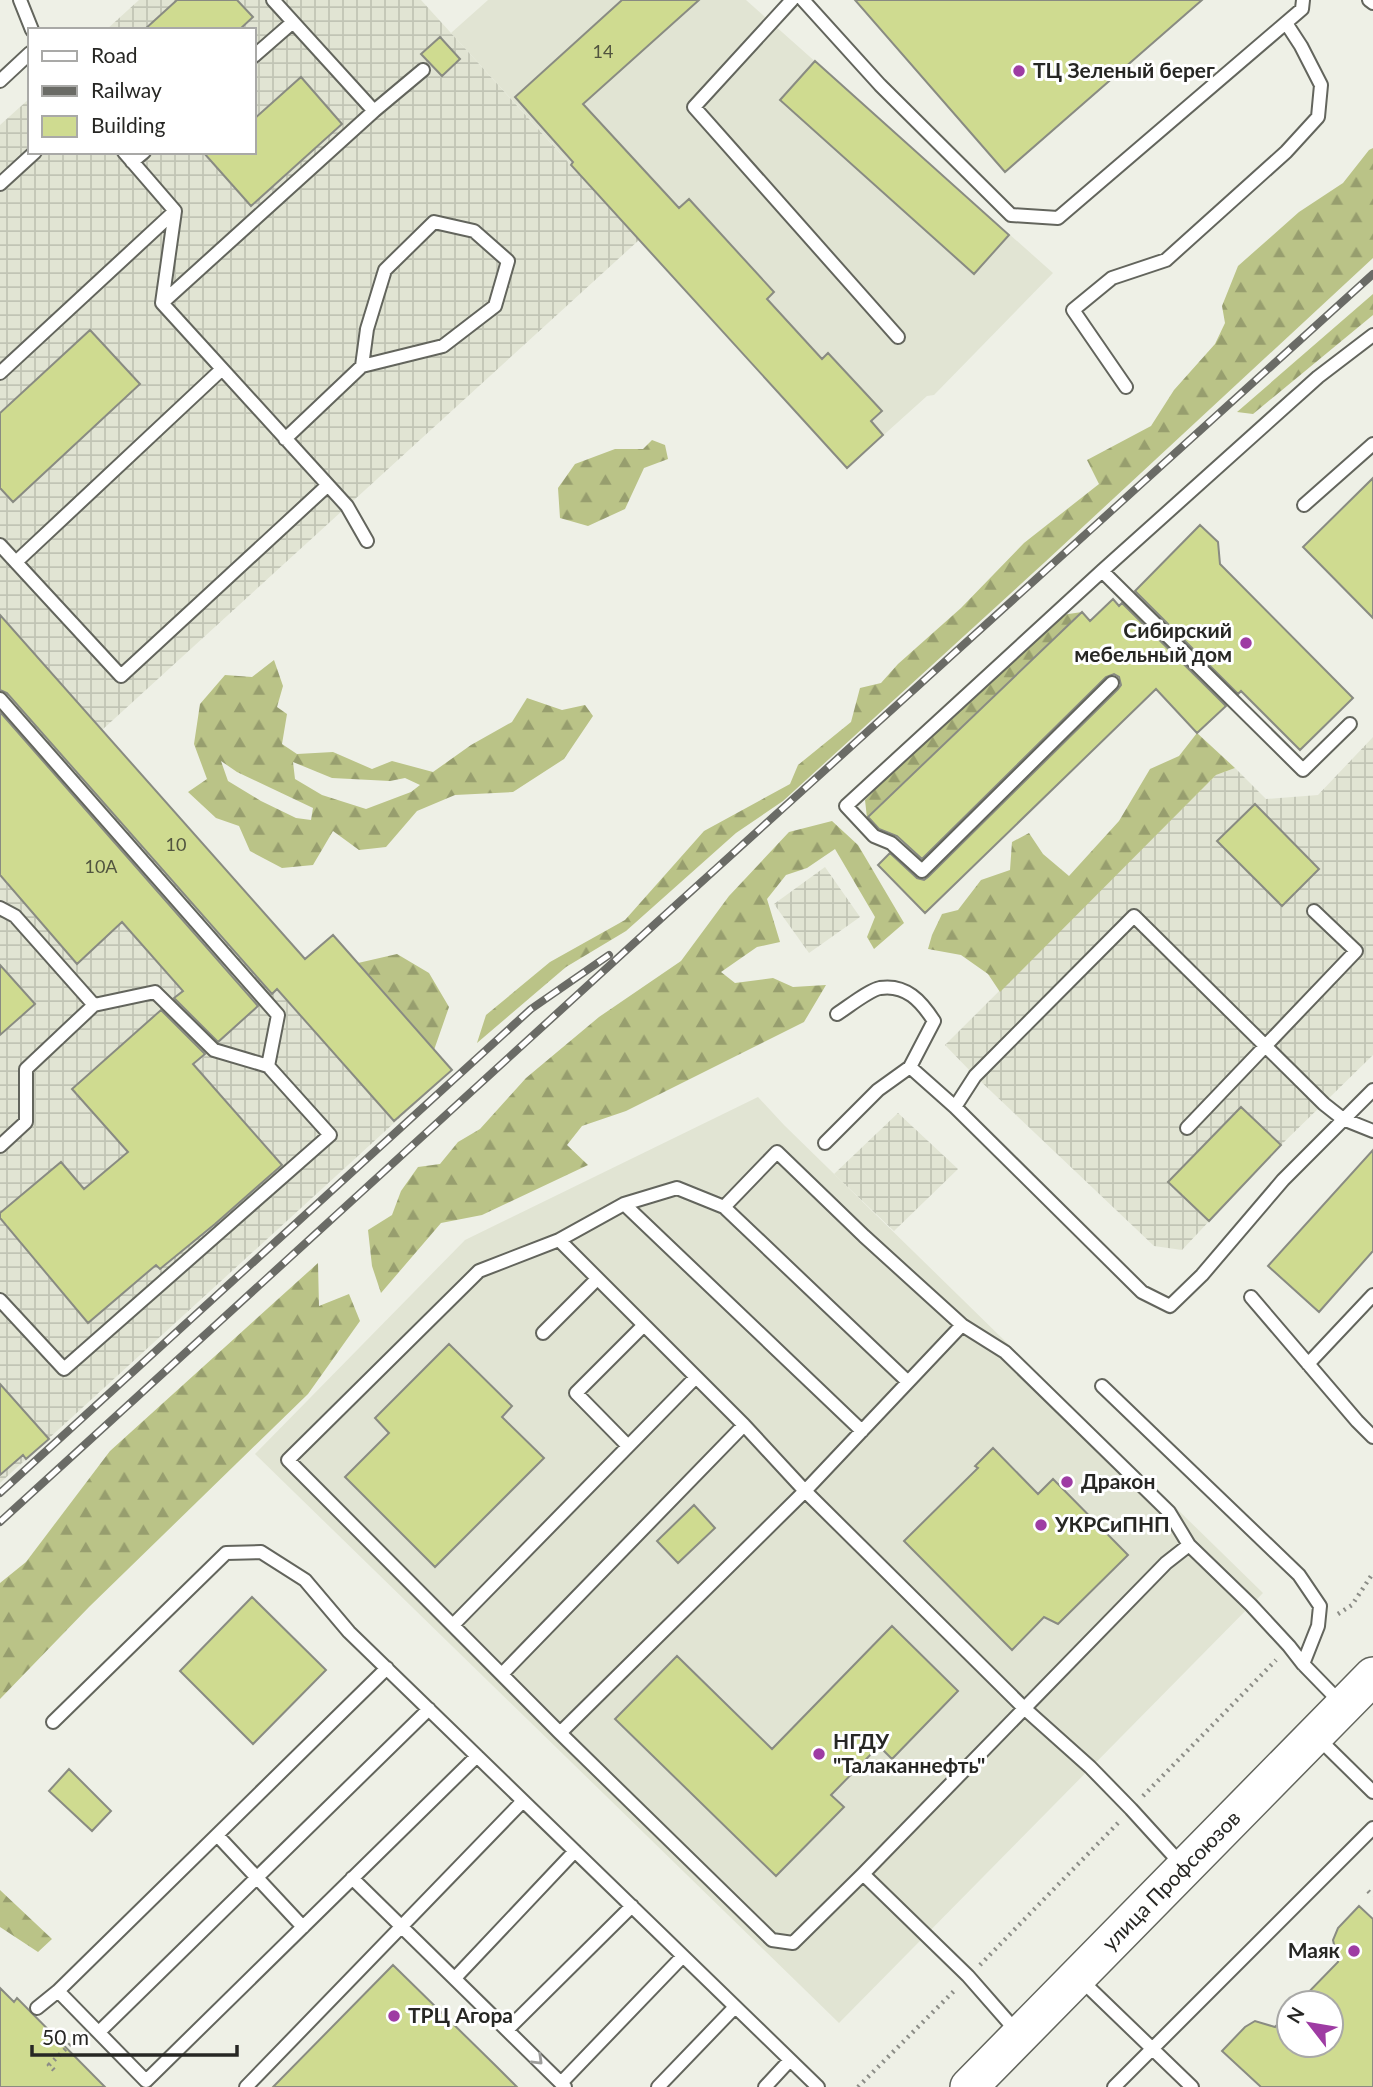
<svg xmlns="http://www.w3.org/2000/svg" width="1373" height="2087" viewBox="0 0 1373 2087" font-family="Lato,sans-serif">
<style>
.built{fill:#e1e4d3}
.industrial{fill:url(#industrial-grid)}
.forest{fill:url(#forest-firs);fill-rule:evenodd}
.building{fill:#cfdb90;stroke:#898b82;stroke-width:2}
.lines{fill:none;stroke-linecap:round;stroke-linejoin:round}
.lane-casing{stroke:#63655d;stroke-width:16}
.secondary-casing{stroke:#63655d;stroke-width:40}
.path{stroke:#8c8d87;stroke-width:4.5;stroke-dasharray:2 5;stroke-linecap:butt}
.lane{stroke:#fff;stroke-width:12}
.secondary{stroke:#fff;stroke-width:37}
.rail-casing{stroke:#6a6b66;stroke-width:8}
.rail{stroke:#fff;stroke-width:5;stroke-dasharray:16;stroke-linecap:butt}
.oneway{stroke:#9e9e9c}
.poi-dot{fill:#9e3ca3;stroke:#fff;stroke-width:2.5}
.labels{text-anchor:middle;stroke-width:6;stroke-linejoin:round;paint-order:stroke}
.number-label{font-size:18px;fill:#51543f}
.poi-label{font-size:21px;font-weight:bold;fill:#272724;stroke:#fff;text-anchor:start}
.street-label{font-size:21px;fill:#272724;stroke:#fff}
</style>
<defs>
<pattern id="industrial-grid" width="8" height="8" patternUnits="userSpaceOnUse" patternTransform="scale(1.75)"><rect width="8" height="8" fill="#e1e4d3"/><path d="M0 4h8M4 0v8" fill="none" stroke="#c1c4b5"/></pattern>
<pattern id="forest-firs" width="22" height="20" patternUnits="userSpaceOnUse" patternTransform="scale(1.75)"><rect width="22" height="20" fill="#bac387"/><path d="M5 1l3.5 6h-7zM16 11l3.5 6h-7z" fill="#979e6e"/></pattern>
</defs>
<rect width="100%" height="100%" fill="#eef0e6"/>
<!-- built -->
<path class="built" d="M488,0H746L1053,273L934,395L927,396L847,468L451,33Z
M758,1097L784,1125L1263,1593L839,2023L255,1454L465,1240Z"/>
<!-- industrial -->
<path class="industrial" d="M139,0H421L639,240L102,730L305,959L333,935L452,1070L0,1483V125L30,98V152H254V30H106Z
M1373,737V1055L1281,1145L1182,1250L1154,1246L975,1076L945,1045L1216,775L1235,768L1266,799L1318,795Z
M825,867L860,917L809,953L774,904Z
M898,1113L958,1169L894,1231L834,1174Z"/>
<!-- forest -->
<path class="forest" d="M1373,148V258L1045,562L783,801L736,833L626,931L566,967L477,1043L486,1015L550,962L625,920L704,831L790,784L798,765L851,722L860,688L881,683L898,664L961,608L1024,543L1099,484L1087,460L1151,426L1174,390L1215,344L1225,323L1222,306L1238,266L1299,212L1343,183L1369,150Z
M1373,294V315L1253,414L1237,412Z
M652,440L665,445L668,459L644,468L625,509L588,526L560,518L558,488L575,464L615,449H643Z
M1082,612L867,818L865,800L930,733L1055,616Z
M274,660L283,686L277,707L287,714L282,744L297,754L333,752L372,769L392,761L433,772L471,745L512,722L527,698L562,710L585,705L593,716L564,759L513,792L455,795L417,811L386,847L359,850L333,831L313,865L282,868L250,851L239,826L216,818L188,792L207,779L194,744L200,704L225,675L252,677ZM221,761L237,772L313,808L311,820L296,818L261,801L228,781ZM293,762L332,778L390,781L405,778L420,785L411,792L366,809L322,795L295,779Z
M1197,733L1235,768L1216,775L1000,992L988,974L961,955L928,949L932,935L942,914L958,910L981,880L1010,870L1012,842L1029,833L1043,854L1069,876L1119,821L1150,769L1179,756Z
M832,821L858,845L904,923L874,949L867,937L875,917L835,849L807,868L786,875L767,899L780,942L757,947L721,972L735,983L773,978L793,987L826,985L804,1022L626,1111L582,1126L567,1145L588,1165L482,1215L441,1223L381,1293L372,1266L368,1230L392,1215L401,1191L418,1167L440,1164L458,1142L480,1129L526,1078L599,1017L681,961L729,896L789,832Z
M397,954L429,973L449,1007L434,1050L358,963Z
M318,1263L319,1306L349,1294L360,1321L308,1394L89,1607L0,1699V1583L26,1562L110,1451Z
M0,1890L52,1939L38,1952L0,1927Z"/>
<!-- building -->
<path class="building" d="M177,0H237L253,17L239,30H144Z
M622,0H699L583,104L679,208L689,199L774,292L767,299L822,359L828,353L882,411L871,421L883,435L847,468L571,165L573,162L515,97Z
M855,0H1202L1005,172Z
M440,37L460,59L442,76L421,54Z
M815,61L1009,235L974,274L780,100Z
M301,77L342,124L251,206L203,152H254V119Z
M90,330L140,384L13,502L0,488V413Z
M1373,478V618L1303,547Z
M1200,525L1218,542L1220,564L1353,698L1300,750L1241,691L1238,694L1135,591Z
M1113,599L1119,606L1122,603L1226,706L1197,733L1156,689L925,913L878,865L890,853L917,878L924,880L928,877L1118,689L1121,685L1119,677L1114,674L1106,677L922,859L897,836L879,829L868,817L1082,612L1090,621Z
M0,615L305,959L333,935L452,1070L394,1121L277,989L272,994L7,693L0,690Z
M0,712L258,1006L218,1042L174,998L183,991L122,922L77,964L0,875Z
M1255,804L1319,869L1282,906L1217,841Z
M0,965L35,1004L0,1035Z
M161,1010L205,1054L193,1064L282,1165L215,1224L160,1269L156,1265L88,1323L0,1218V1213L61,1162L84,1189L128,1152L72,1089Z
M1241,1107L1281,1145L1209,1221L1168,1182Z
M1373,1150V1251L1319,1312L1268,1266Z
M449,1344L512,1406L502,1417L544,1458L435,1567L345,1477L389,1433L375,1418Z
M0,1384L49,1439L26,1459L23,1455L0,1475Z
M993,1448L1038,1494L1053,1479L1128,1555L1058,1624L1044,1617L1012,1650L904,1541L978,1468L975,1466Z
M694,1505L715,1528L678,1563L657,1541Z
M252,1597L326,1670L253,1744L180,1671Z
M892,1626L958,1691L892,1759L879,1746L831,1795L844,1807L776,1876L615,1719L677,1656L772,1749Z
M69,1769L111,1811L92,1831L49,1791Z
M1359,1906L1373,1919V2087H1261L1222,2051L1245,2027L1255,2021L1275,2027L1289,2012V2045H1331V2003H1298L1338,1962L1333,1940L1338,1928Z
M393,1965L496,2066L517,2087H273Z
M0,1988L14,2002L17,1998L105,2087H0Z"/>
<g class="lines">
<!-- lane casing -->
<g class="lane-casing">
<path id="lane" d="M20,0L32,30
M273,0L374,111
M792,0L694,107L898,337
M803,0L880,85L1011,215L1058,218L1302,9L1303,0
M1369,0L1373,3
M254,56L293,22
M0,81L30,53
M124,152L175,211L162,303L347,506L367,541
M132,162L144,152
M0,184L35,152
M162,303L374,111L423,70
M0,373L175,211
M1126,387L1073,310L1112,278L1166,260L1286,152L1318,117L1321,85L1301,46L1286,23
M285,439L362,366L443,346L495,306L508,261L474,231L434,222L385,270L367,329L362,366
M1304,505L1373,444
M0,545L121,676L328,485
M16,562L221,370
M1102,571L1303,770L1350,724
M1112,683L922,871L891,843L874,836L846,806L1102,571L1318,377L1373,335
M0,699L278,1015L268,1066
M0,908L15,916L94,1005
M910,1067L955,1107L1142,1292L1170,1306L1202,1275L1283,1180L1373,1090
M955,1107L975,1076L1134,916L1324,1104L1343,1119L1373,1131
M1187,1128L1356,951L1314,911
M825,1143L878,1090L910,1067L934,1021C921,1001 906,984 880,988C869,990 848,1007 837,1014
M0,1146L26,1122V1069L94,1005L155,992L214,1050L268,1066L330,1135L64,1369L0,1300
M624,1204L862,1431
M724,1207L677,1188L624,1204L559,1240L479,1271L288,1460L560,1733L772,1940L793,1943L863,1874L1166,1563L1189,1545
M559,1240L744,1425L805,1491L1024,1708L1090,1767L1131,1809L1182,1865
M1251,1297L1357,1421L1373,1437
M543,1333L597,1279
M1308,1364L1373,1295
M907,1381L724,1207L777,1152L864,1236L962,1325L1005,1352L1169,1512L1189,1545L1251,1605L1289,1646L1303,1664L1341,1703
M1102,1386L1299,1575L1320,1606L1318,1626L1303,1664
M628,1446L576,1393L643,1326
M453,1625L696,1377
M387,1668L58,1991L146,2081L477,1756
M502,1674L744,1425
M53,1722L226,1553L261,1552L305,1580L349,1632L818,2087
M560,1733L805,1491L962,1325
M1318,1738L1373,1792
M217,1835L303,1927
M863,1874L968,1976L1018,2033
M352,1878L565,2087
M455,1978L575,1851
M1079,1978L1192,2087
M37,2008L58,1991
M507,2030L632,1906
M99,2032L429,1709
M561,2083L683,1956
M246,2087L523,1801
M658,2087L735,2007
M765,2087L790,2060
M1114,2087L1373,1828"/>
</g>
<!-- secondary casing -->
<g class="secondary-casing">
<g id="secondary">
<path id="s1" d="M969,2087L1373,1676"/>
</g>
</g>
<!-- path -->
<path class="path" d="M1338,1614L1352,1605L1373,1573
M1143,1796L1276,1660
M1368,1891L1373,1896
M980,1965L1118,1823
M54,2070L49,2065L77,2038
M858,2087L957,1988"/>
<!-- lane -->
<use href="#lane" class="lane"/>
<!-- secondary -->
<use href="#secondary" class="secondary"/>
<!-- rail casing -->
<g class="rail-casing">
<path id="rail" d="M0,1493L531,1009L609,955
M0,1522L655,924L1373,274"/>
</g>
<!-- rail -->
<use href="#rail" class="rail"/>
</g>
<!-- one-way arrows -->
<defs><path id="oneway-chevron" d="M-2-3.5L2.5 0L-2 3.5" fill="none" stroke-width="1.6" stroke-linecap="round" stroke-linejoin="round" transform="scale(1.75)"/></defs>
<use class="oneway" href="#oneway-chevron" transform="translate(538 2060) rotate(44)"/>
<!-- markers -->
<g class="poi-dot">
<circle cx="1019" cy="71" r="7"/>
<circle cx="1246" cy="643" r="7"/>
<circle cx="1067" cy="1482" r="7"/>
<circle cx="1041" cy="1525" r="7"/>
<circle cx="819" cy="1754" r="7"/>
<circle cx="1354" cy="1951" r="7"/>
<circle cx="394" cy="2016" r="7"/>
</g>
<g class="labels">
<!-- number labels -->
<g class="number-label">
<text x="603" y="58">14</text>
<text x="176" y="851">10</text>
<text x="101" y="873">10А</text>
</g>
<!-- poi labels -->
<g class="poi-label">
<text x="1033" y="78">ТЦ Зеленый берег</text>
<text x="1232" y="638" text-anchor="end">Сибирский<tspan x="1232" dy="24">мебельный дом</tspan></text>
<text x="1081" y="1489">Дракон</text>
<text x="1055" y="1532">УКРСиПНП</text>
<text x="833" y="1749">НГДУ<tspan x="833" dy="24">"Талаканнефть"</tspan></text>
<text x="1340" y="1958" text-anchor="end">Маяк</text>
<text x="408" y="2023">ТРЦ Агора</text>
</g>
<!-- street labels -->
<g class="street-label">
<text dy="7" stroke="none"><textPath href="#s1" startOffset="289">улица Профсоюзов</textPath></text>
</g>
</g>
<!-- legend -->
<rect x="28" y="28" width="228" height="126" fill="#ffffff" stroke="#a9a9a7" stroke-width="2"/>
<rect x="42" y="51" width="35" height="10" fill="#ffffff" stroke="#a9a9a7" stroke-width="2"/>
<text x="91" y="63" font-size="21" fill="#272724">Road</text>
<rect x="42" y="86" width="35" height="10" fill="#6a6b66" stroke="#a9a9a7" stroke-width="2"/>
<text x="91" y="98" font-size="21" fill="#272724">Railway</text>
<rect x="42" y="116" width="35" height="21" fill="#cfdb90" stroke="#a9a9a7" stroke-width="2"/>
<text x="91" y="133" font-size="21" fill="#272724">Building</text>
<!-- north arrow -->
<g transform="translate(1310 2024) rotate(301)"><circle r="33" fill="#ffffff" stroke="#a9a9a7" stroke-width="2"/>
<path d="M0-5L12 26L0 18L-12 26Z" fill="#9e3ca3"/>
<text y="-10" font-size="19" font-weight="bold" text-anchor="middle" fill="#272724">N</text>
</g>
<!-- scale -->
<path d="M32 2045v10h205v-10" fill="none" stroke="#272724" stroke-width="3.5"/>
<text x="42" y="2045" font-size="21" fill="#272724" stroke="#ffffff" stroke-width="5" paint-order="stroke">50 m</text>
</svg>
